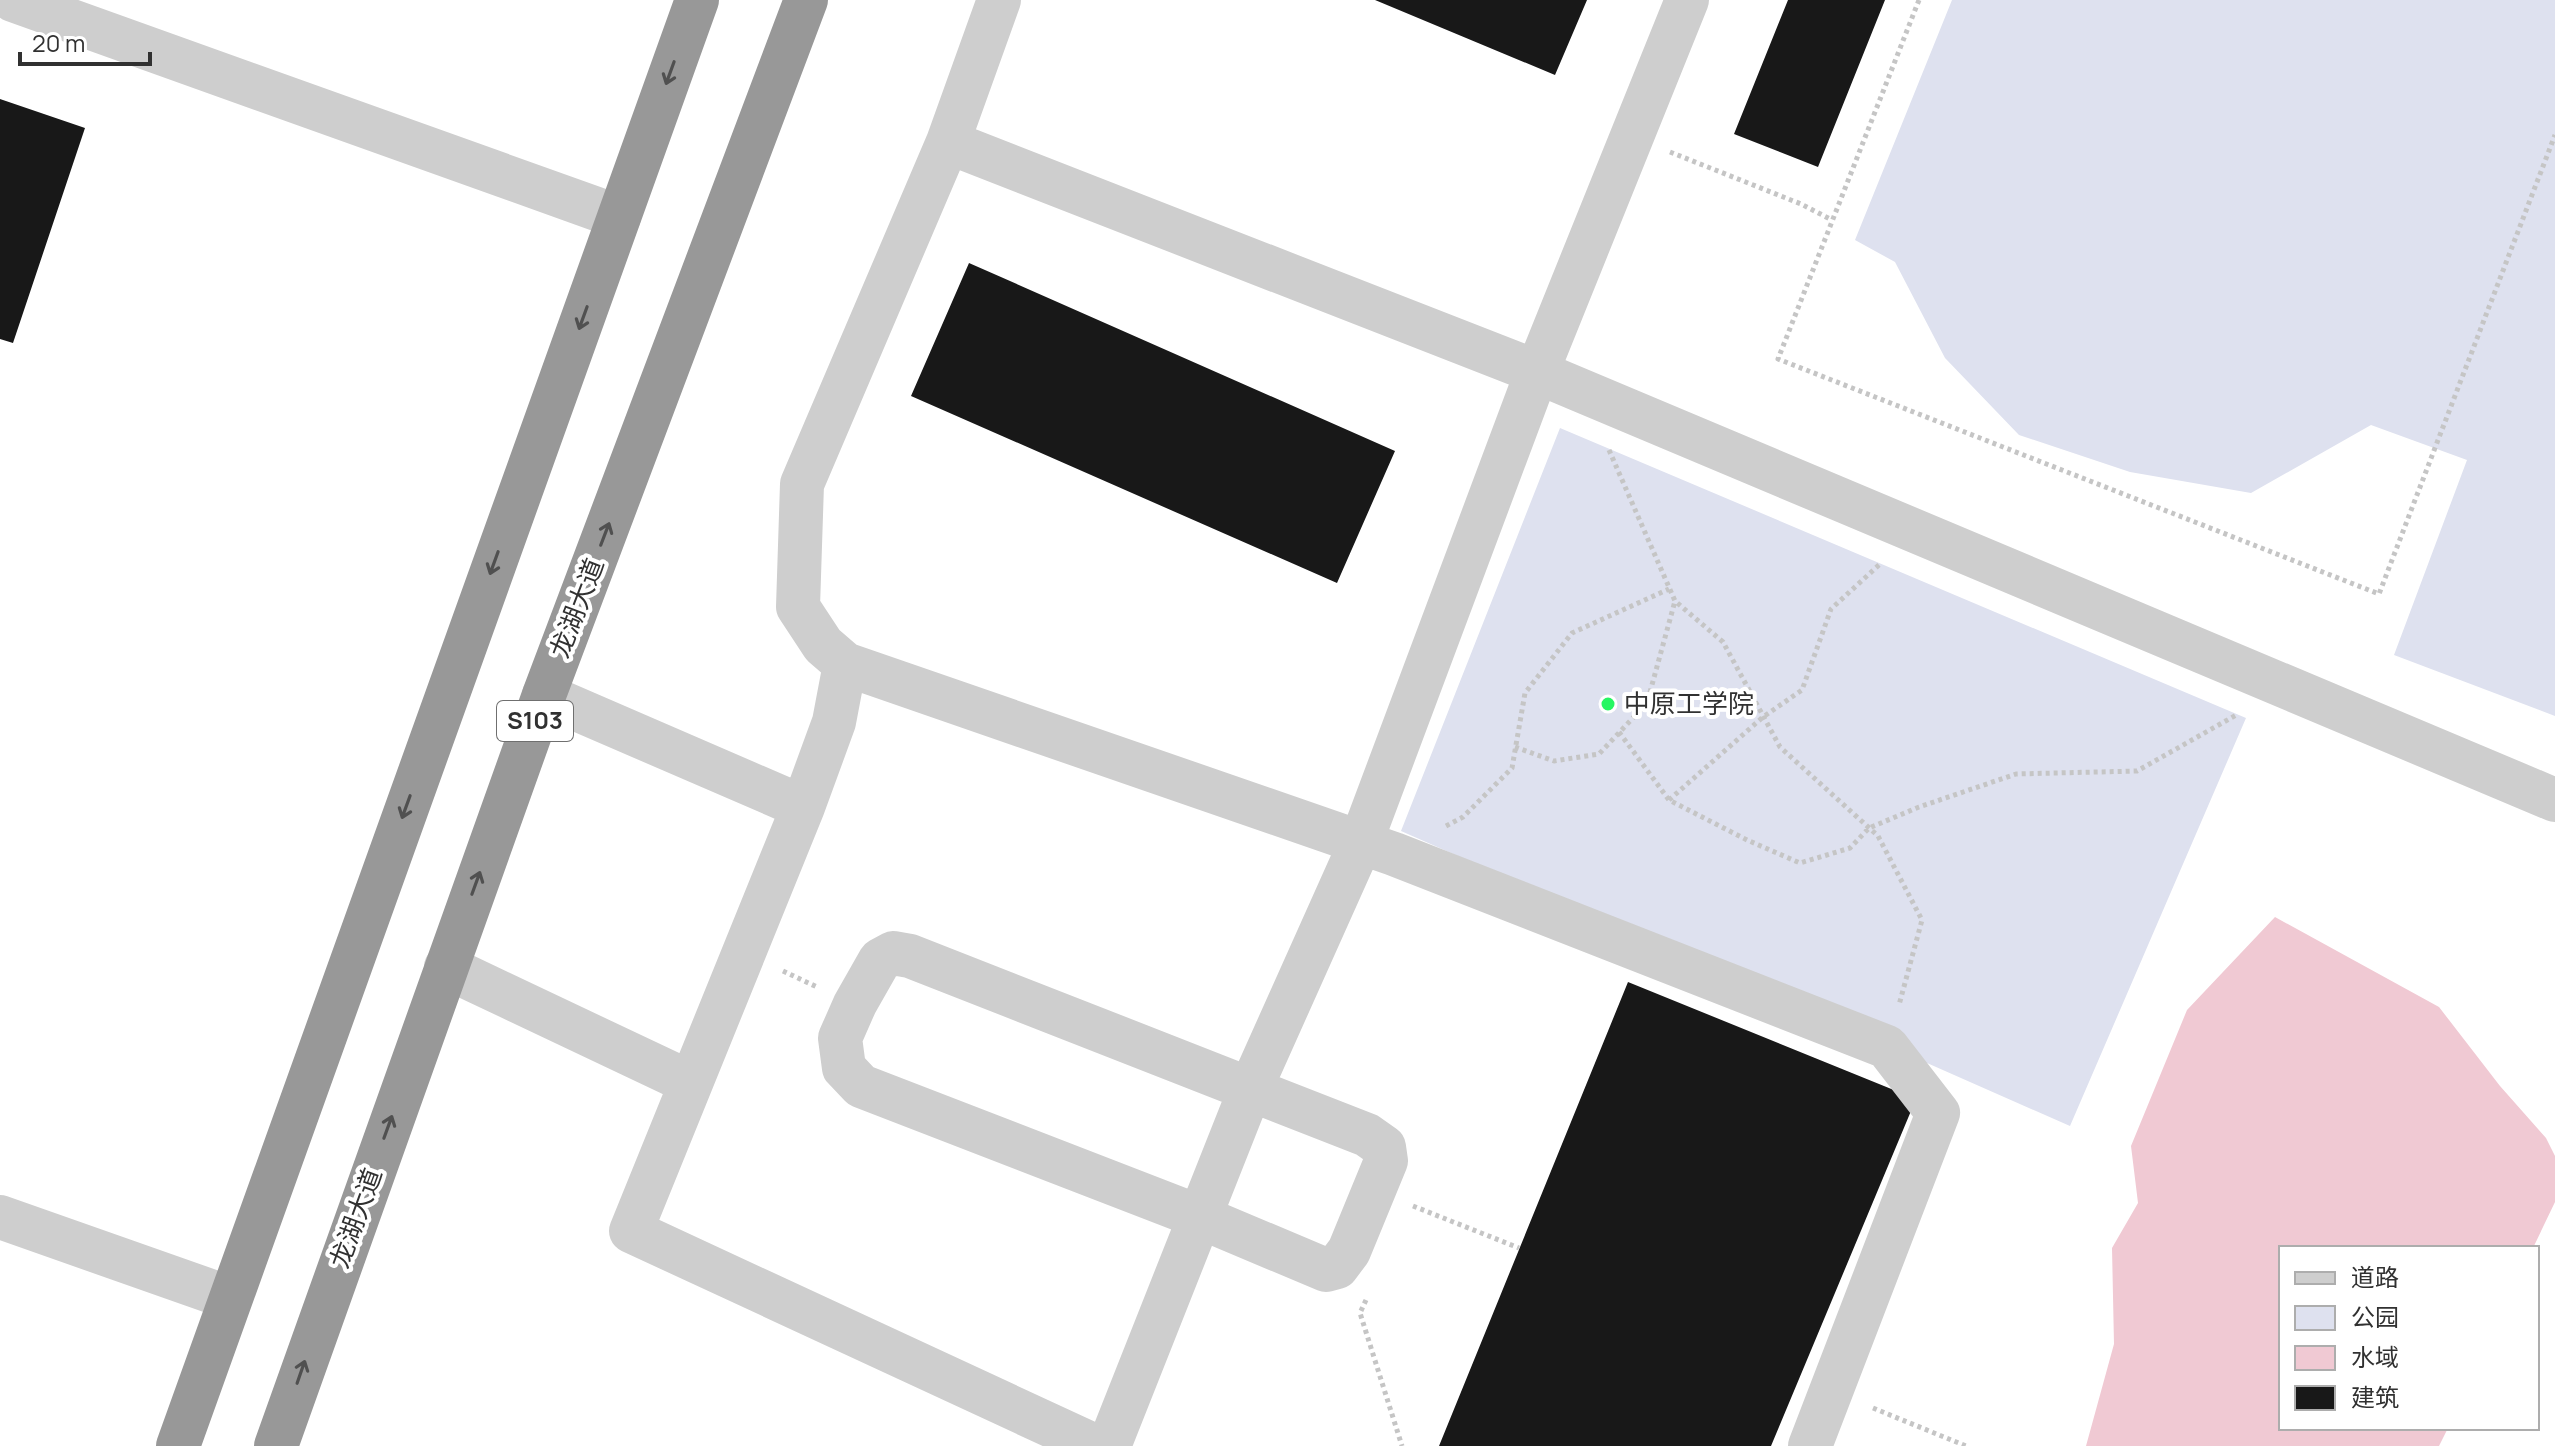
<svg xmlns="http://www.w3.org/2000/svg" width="2555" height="1446" viewBox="0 0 2555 1446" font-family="Manrope,'Noto Sans SC',sans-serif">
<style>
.green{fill:#dee1ef}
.water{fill:#f0c9d3}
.building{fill:#181818}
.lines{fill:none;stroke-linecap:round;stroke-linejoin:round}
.path{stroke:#c5c5c5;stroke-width:5;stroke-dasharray:4 4;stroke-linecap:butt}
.minor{stroke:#cecece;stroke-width:44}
.highway{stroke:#989898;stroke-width:44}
.oneway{stroke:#505050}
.poi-dot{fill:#25f662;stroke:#fff;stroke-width:3}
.labels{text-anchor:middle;stroke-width:8;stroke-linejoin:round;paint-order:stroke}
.shield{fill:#fff;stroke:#6f6f6f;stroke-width:2}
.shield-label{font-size:24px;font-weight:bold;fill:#313131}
.street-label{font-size:26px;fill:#313131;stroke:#fff}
.poi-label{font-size:26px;fill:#313131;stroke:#fff;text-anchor:start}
</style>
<rect width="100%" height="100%" fill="#fff"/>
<!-- green -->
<path class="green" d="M1952,0H2555V716L2394,655L2467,460L2371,425L2251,493L2130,472L2019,435L1945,358L1895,262L1855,240Z
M1560,428L2246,718L2070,1126L1401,831Z"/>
<!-- water -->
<path class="water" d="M2275,917L2439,1007L2500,1086L2546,1138L2555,1156V1202L2533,1248H2281V1428H2448L2439,1446H2086L2114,1344L2112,1248L2138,1203L2131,1146L2187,1010Z"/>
<!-- building -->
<path class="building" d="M1375,0H1587L1555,75Z
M1788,0H1885L1818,167L1734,134Z
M0,99L85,128L13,343L0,339Z
M969,263L1395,451L1337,583L911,396Z
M1628,982L1916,1099L1771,1446H1439Z"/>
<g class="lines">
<!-- path -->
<path class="path" d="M1919,0L1778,359L2379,594L2555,135
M1670,152L1801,204L1832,220
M1609,450L1675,601L1723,642L1780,747L1878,836L1922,920L1899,1005
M1619,732L1669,800L1747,840L1800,863L1850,848L1869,828L1919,807L2016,774L2137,771L2238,714
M1515,747L1554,761L1599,754L1647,703L1675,601
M1669,800L1763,717L1802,690L1831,609L1880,564
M1446,826L1463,817L1512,768L1525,693L1572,633L1669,589
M783,971L817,987
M1413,1206L1519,1248
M1366,1300L1360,1313L1402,1446
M1873,1408L1966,1446"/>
<!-- minor -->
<path class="minor" d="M13,0L619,217
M999,0L948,142L802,484L798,607L823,645L845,664L834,722L803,807L631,1231L1095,1446
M948,142L1537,372L2555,800
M845,664L1394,854L1887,1047L1938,1113L1810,1446
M544,695L803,807
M893,953L910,956L1367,1135L1384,1147L1386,1161L1349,1251L1337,1267L1326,1270L1200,1217L861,1086L844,1068L840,1038L855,1004L880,960Z
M446,967L691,1083
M0,1217L230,1298
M1109,1446L1250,1090L1361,842L1537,372L1687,0"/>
<!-- highway -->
<path class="highway" d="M178,1446L697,0
M276,1446L544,695L806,0"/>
</g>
<!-- one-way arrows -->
<defs><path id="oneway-shaft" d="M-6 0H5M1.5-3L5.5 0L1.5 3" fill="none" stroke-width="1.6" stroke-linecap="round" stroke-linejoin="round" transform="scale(2)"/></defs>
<g class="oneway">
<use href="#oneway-shaft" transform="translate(670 73) rotate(110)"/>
<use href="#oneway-shaft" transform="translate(583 318) rotate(110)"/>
<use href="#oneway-shaft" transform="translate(605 534) rotate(-69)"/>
<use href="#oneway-shaft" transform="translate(494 563) rotate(110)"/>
<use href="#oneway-shaft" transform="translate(406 807) rotate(110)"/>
<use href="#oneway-shaft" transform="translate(476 883) rotate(-70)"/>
<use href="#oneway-shaft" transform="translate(388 1127) rotate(-70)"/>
<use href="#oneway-shaft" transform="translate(301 1372) rotate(-71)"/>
</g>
<!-- markers -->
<circle class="poi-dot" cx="1608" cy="704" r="8"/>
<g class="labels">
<!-- shield labels -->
<rect class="shield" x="497" y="701" width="76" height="40" rx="6"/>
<g class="shield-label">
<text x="535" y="729">S103</text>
</g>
<!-- street labels -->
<g class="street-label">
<text transform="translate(577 608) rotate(-69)" y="9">龙湖大道</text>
<text transform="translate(356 1218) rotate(-70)" y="9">龙湖大道</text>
</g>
<!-- poi labels -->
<g class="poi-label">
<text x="1624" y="713">中原工学院</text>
</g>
</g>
<!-- legend -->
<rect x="2279" y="1246" width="260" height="184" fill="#ffffff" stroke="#adadad" stroke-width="2"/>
<rect x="2295" y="1272" width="40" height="12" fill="#cecece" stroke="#adadad" stroke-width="2"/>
<text x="2351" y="1286" font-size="24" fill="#313131">道路</text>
<rect x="2295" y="1306" width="40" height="24" fill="#dee1ef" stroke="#adadad" stroke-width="2"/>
<text x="2351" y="1326" font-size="24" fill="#313131">公园</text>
<rect x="2295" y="1346" width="40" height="24" fill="#f0c9d3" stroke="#adadad" stroke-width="2"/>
<text x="2351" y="1366" font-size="24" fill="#313131">水域</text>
<rect x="2295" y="1386" width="40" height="24" fill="#181818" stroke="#adadad" stroke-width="2"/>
<text x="2351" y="1406" font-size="24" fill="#313131">建筑</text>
<!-- scale -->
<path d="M20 52v12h130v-12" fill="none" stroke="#313131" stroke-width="4"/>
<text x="32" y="52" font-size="24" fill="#313131" stroke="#ffffff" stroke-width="6" paint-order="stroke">20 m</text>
</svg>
